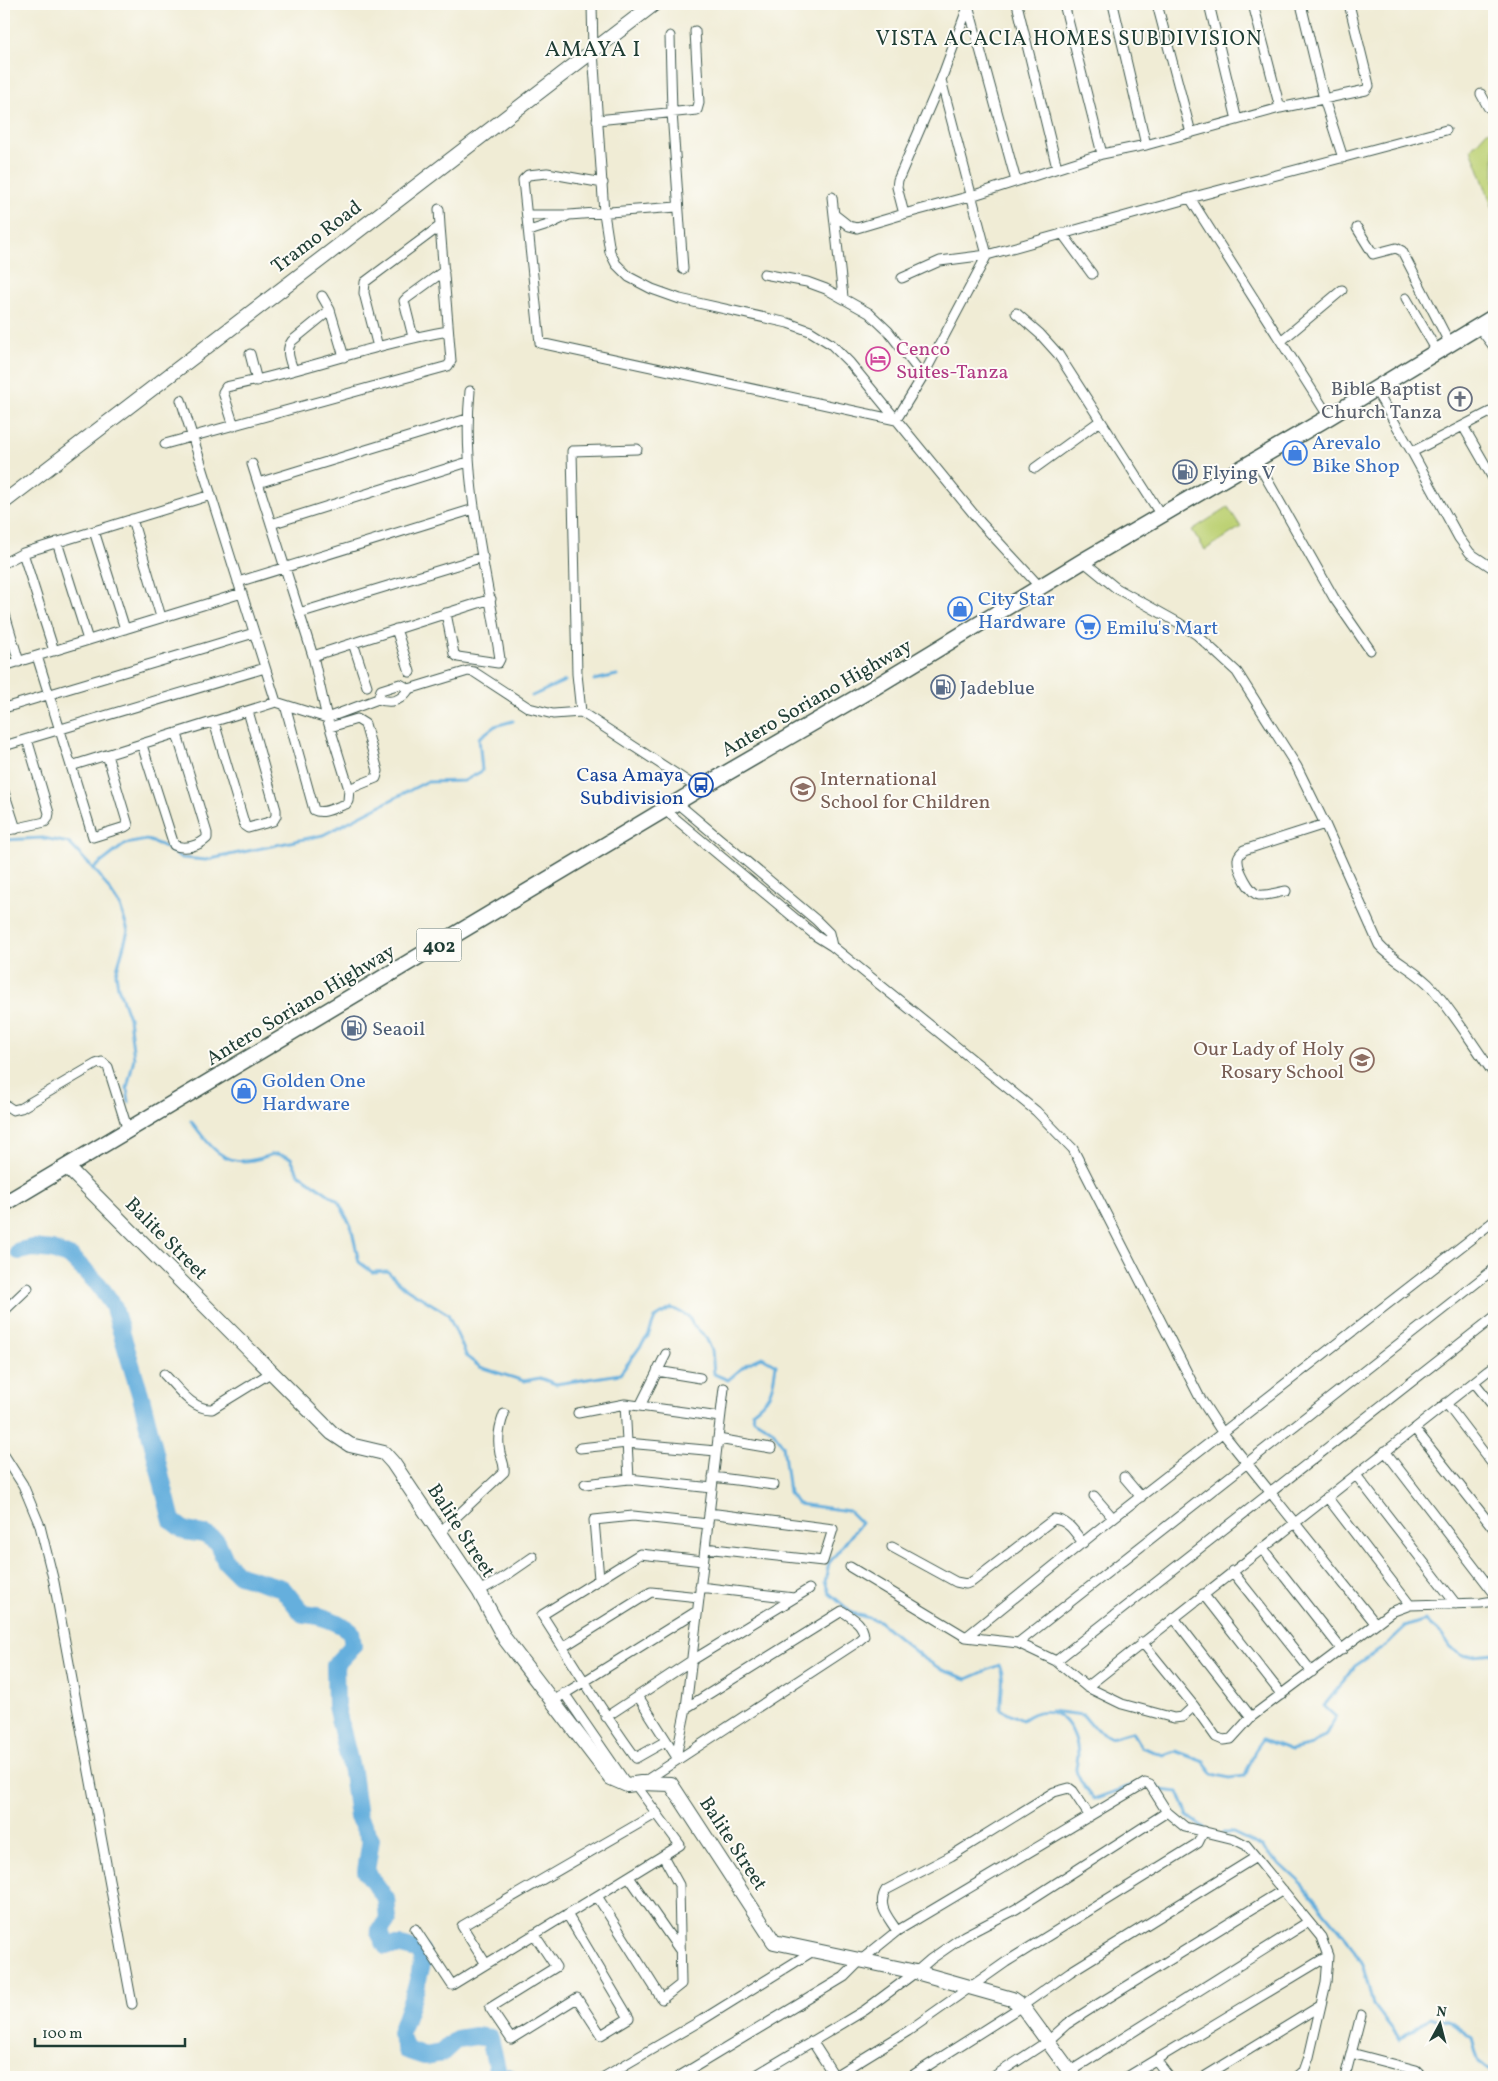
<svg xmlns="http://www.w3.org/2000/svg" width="1498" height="2081" viewBox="0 0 1498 2081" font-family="Vollkorn,serif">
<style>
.green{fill:#bdd175;stroke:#6e8754}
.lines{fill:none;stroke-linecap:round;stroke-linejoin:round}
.stream{stroke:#65afdd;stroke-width:3}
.river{stroke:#65afdd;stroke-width:18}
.street-casing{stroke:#3e574c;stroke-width:11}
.secondary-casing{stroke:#3e574c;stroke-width:16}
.primary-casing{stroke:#3e574c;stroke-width:18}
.street{stroke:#fff;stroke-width:9}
.secondary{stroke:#fff;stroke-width:14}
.primary{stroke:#fff;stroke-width:15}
.labels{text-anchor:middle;stroke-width:4;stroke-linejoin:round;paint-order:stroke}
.shield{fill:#fdfcf7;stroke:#62766e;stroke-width:1}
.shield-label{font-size:19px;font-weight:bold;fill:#1f3d34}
.street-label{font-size:20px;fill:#1f3d34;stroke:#fdfcf7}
.hotel-label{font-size:20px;fill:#b23c85;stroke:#fdfcf7;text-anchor:start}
.worship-label{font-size:20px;fill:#5b616d;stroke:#fdfcf7;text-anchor:end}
.shop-label{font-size:20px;fill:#366cbe;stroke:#fdfcf7;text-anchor:start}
.service-label{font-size:20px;fill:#4e5e75;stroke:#fdfcf7;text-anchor:start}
.transit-label{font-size:20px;fill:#164399;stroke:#fdfcf7;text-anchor:end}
.education-label{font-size:20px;fill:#785e54;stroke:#fdfcf7;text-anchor:start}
.neighbourhood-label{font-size:21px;letter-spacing:1px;fill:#1f3d34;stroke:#fdfcf7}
.quarter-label{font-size:22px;letter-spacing:1px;fill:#1f3d34;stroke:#fdfcf7}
</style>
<rect width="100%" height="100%" fill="#fdfcf7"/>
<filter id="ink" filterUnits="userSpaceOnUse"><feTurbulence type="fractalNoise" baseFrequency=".02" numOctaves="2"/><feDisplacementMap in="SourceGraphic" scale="10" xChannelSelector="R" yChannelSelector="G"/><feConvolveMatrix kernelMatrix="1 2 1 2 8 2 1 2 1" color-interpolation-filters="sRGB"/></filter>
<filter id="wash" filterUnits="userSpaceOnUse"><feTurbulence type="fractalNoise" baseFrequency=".0096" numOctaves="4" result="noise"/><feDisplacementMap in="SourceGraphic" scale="20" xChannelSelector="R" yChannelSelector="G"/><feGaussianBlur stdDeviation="1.12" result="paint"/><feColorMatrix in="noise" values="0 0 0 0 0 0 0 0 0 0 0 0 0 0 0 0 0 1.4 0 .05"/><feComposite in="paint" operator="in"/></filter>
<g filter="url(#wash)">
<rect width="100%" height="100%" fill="#f0ecd5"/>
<!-- green -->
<path class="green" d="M1494,130V211L1471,149L1487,131Z
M1228,507L1241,527L1205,550L1192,530Z"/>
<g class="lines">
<!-- stream -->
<path class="stream" d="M594,680L617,675
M532,696L565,681
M4,840L43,838L69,843L100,876L120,906L128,931L116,973L118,987L129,1018L134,1058L127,1088L129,1102
M93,869L125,844L147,840L161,845L182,858L206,860L323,835L426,782L464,781L482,771L479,738L495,726L513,721
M191,1121C208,1144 222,1166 253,1160C275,1156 267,1150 291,1158L298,1173L338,1201L351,1226L359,1262L372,1272L387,1271L404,1287L448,1314L467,1357L480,1367L524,1381L540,1378L556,1384L620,1374L648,1336L655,1318L672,1308L688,1316L693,1325L705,1336L712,1350L714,1374L728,1380L747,1364L762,1357L776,1365C772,1390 773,1396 752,1412L754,1419L772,1430L783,1445L789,1493L798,1504L849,1511L861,1523L829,1563L825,1582L829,1593L852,1613L879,1621L922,1657L942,1670L967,1679L999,1665C1006,1678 1000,1694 1001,1709L1022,1720C1052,1698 1076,1722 1078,1754C1078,1759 1076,1765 1076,1770C1078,1781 1088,1791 1094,1799L1136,1784
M1050,1711L1083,1715L1093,1727L1111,1738L1132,1732L1141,1747L1163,1755L1175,1751L1204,1762L1213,1774L1229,1778L1245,1776L1256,1749L1263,1739L1291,1750L1312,1745L1326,1734L1336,1717L1324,1706L1355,1666L1386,1645L1405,1627L1425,1620L1441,1634L1450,1647L1463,1656L1494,1653
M1152,1783L1161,1790L1178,1792L1188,1816L1206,1829
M1223,1833H1233L1262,1847L1303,1885L1348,1940L1363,1967L1373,2004L1400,2039L1430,2016L1450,2022L1472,2038L1479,2063L1494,2074"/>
<!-- river -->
<path class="river" d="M19,1251L33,1248L52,1250L72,1258L98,1284L113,1305L141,1397L172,1521L185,1531L204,1534L217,1542L226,1562L239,1575L282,1588L303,1614C321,1615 336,1620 351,1632L353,1646L335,1665L336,1706L352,1772L358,1817L371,1839L366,1871L386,1899L388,1919L379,1932L386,1946H401L421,1951L423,1959L416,1988L400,2033L406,2050L424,2056L442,2053L457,2039L475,2036L490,2038L498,2074L508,2077"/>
</g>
</g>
<g filter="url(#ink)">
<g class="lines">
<!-- street casing -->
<g class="street-casing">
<path id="street" d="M592,4L593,51L604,213L610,252L616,264L629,277L652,289L680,299L788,323L810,331L831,344L850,363L981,523L1040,587
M969,4L941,80L987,255L1190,198L1446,130
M1017,4L1057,168
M1064,4L1102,154
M1113,4L1146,145
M1157,4L1191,133
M1209,4L1237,120
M1253,4L1280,108
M1301,4L1324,99L1343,158
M968,5L1016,181
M670,36L672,112L683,269
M941,80L898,180L897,187L904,214L971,196L1102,154L1146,145L1280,108L1366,90L1369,86L1368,81L1349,4
M1481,94L1488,107L1494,111
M597,120L697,110L699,103L695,31
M603,183L547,173L528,175L523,180L540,343L896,420L923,376L987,255
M832,197L843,297
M1190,198L1329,417
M439,209L440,226
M527,215H567
M835,215L849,226L857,228L904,214
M1357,228L1373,254L1396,248L1402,251L1450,344
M529,231L548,225L569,215L677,207
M1062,233L1092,274
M764,274L807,282L826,289L869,313L888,331L923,376
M902,278L940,261L987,255
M322,296L330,310L344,357
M1406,298L1437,351
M1016,313L1040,334L1058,354L1161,515
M1478,326L1494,347
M413,337L404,301L407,298L444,271
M1281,341L1342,290
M250,354L257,381
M293,370C290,360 285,351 292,341L330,310
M1375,389L1412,452L1459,538L1470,553L1494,569
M181,400L276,702L327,718L378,699L381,690L400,684L409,689L468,671L474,672L529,708L553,714L581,712
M234,426L223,392L226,387C301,372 373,344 448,331
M1463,426L1494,480
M165,444L448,366L451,361L440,226L365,282L364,293L378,347
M637,449L572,451L577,674L581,712L699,789
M1412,452L1490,412L1494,413
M1256,460L1334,598L1370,650
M252,464L313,656L327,718L349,789L348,801L346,804C336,807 323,815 314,810L285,705
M1035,468L1100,421
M258,483L467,419
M132,519L161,617
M271,524L468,462
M94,531L125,629
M57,542L88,640
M23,553L54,651
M1083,561L1116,588L1179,623L1197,635L1237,672L1297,767L1325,824L1379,945C1395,963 1418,971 1433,989C1455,1015 1474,1046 1494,1074
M4,563L23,553L211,495
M238,582L474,509
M4,611L19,662
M299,613L483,557
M446,613L454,654L458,657L498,663L500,659C487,571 461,481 470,391
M396,629L410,672
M353,643L367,686
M37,656L93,837L125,827L128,825L107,755
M313,656L491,599
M4,666L242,593
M378,699C391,704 401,701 409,689
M4,708L254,633
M214,722L245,826L248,828L273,821L276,816V810L248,711
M330,727L357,719L365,724L378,771L376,778L349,789
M142,745L174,845C184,850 199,846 207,838V833L177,734
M4,746L265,668
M71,766L276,702
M4,792L16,829
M677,803L816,920L829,933L832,946
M665,810L816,936L832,946L1036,1111L1073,1149L1200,1398L1222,1432L1375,1623
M4,831L45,822L48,818L49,813L27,739
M1286,891C1278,892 1267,896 1259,895C1250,894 1237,868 1238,859C1238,855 1241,853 1244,850L1325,824
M4,1104L13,1110L21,1108L96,1064L102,1062L108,1067L128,1131
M4,1311L28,1288
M657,1371L700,1378
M164,1374C177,1387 192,1410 212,1409L272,1372
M1474,1382L1494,1407
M1446,1403L1494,1466
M625,1404L629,1479
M640,1406L666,1354
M578,1413L625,1404L720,1417
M1415,1429L1494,1529
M718,1439L771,1448
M580,1448L627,1443L716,1451
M1385,1451L1494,1593
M4,1455L23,1485L40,1526L54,1582L132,2004
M1356,1475L1456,1604
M713,1477L774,1485
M1124,1477L1141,1497
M585,1484L629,1479L712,1488
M1094,1496L1113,1518
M1327,1497L1410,1605
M440,1532L504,1472C505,1465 502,1460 500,1453C497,1439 499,1427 504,1414
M892,1547L956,1582L966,1584L973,1581L1054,1519C1069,1521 1074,1531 1083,1543
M705,1548L823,1561L833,1529L709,1513
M1262,1548L1342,1650
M850,1567L966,1637L1018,1643L1056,1661L1087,1687L1122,1704L1174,1718L1182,1717L1194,1706
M1232,1571L1312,1672
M599,1579L594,1520L633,1516L708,1524
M700,1587L794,1598
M479,1591L501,1579L533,1557
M1203,1594L1282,1695
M1174,1618L1251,1717
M966,1637L1113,1518L1494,1221
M1142,1642L1194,1706L1216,1737L1223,1740L1231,1739L1251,1717L1391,1612L1410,1605L1481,1603L1494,1601
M1018,1643L1494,1269
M563,1647L651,1592L699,1597
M1056,1661L1494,1317
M1087,1687L1494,1366
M564,1693L626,1783
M638,1696L678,1759
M553,1701L697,1611
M606,1717L691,1661L809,1589
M666,1741L636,1758C602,1712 573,1663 542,1615L640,1554L703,1561
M676,1757L686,1708L724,1388
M642,1783L856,1643L864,1636C863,1623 852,1618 842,1611L686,1708
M629,1877L679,1949
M597,1896L662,1999L681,1984L679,1885L663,1856
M415,1929L452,1985L680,1845L635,1784
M897,1931C889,1918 876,1906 886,1890L951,1856L1054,1792L1069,1788L1073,1791L1089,1815
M534,1934L556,1967L490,2008L511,2039L577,1998L601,2035L629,2018L567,1914
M486,1964L462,1926L657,1813
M812,2041L835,2077
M1351,2053L1416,2070L1423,2077
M1156,2060L1169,2077
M604,2077L702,2020L813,1951
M678,2077L844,1977L861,1960L897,1931L1145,1783L1150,1785L1167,1812L1185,1827L1234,1839L1246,1845L1321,1937L1328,1956L1326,1983L1309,2057L1304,2071L1297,2077
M753,2077L865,2010L916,1972L931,1959L964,1936L1016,1909L1167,1812
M833,2077L908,2031L1006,1962L1198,1843L1204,1831
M910,2077L1022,2006L1070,1972L1256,1857
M993,2077L1048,2041L1067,2024L1095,2006L1283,1890
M1061,2077L1308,1922
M1127,2077L1328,1956
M1204,2077L1320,2006
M1345,2077L1361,2015"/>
</g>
<!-- secondary casing -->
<g class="secondary-casing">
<path id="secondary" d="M4,502L654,4
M67,1167L332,1433L350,1445L384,1453L393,1463L479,1591L505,1639L611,1778L627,1785L641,1783L671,1784L774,1942L916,1972L1012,1999L1022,2006L1074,2077"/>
</g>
<!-- primary casing -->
<g class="primary-casing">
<path id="primary" d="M4,1204L699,789L875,687L1083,561L1329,417L1494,317"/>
</g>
<!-- street -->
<use href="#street" class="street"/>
<!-- secondary -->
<use href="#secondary" class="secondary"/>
<!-- primary -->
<use href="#primary" class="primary"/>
</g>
</g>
<!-- icons -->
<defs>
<g id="hotel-ring" transform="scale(1.25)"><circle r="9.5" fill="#fdfcf7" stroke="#d1479c" stroke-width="1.5"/><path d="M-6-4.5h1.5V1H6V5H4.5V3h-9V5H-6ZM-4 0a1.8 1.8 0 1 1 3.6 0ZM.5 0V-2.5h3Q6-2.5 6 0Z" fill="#d1479c"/></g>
<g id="church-ring" transform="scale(1.25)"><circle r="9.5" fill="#fdfcf7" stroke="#6b7280" stroke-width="1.5"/><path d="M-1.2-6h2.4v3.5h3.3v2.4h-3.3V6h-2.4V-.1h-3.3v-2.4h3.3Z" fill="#6b7280"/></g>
<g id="shop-ring" transform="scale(1.25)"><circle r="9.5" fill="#fdfcf7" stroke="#3f7fe0" stroke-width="1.5"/><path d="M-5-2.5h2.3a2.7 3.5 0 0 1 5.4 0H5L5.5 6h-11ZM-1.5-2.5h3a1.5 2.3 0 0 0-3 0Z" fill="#3f7fe0"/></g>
<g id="fuel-ring" transform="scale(1.25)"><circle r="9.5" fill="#fdfcf7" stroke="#5c6f8a" stroke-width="1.5"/><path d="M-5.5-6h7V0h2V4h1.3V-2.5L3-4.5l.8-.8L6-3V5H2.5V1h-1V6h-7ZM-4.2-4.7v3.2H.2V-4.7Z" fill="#5c6f8a"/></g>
<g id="supermarket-ring" transform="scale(1.25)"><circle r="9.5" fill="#fdfcf7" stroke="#3f7fe0" stroke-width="1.5"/><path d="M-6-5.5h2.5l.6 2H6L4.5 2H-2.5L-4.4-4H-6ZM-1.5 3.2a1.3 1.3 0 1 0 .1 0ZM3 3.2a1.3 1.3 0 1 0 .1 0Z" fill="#3f7fe0"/></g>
<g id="bus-ring" transform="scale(1.25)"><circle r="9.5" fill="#fdfcf7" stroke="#1a4fb4" stroke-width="1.5"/><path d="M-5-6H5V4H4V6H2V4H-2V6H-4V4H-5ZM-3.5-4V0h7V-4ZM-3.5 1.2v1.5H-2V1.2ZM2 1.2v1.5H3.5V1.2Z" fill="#1a4fb4"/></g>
<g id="school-ring" transform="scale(1.25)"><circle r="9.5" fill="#fdfcf7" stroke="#8d6e63" stroke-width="1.5"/><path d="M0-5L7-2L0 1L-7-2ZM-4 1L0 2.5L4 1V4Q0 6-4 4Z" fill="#8d6e63"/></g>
</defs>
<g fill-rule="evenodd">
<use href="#hotel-ring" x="878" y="359"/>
<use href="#church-ring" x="1460" y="399"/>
<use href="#shop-ring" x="1295" y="453"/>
<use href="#fuel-ring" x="1185" y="472"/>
<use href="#shop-ring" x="960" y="609"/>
<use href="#supermarket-ring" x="1088" y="627"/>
<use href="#fuel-ring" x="943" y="687"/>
<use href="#bus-ring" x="701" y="785"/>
<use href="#school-ring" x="803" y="789"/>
<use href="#fuel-ring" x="354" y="1028"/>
<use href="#school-ring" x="1362" y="1060"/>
<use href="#shop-ring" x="244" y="1091"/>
</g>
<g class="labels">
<!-- shield labels -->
<rect class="shield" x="416.5" y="928.5" width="45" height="33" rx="4"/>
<g class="shield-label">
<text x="439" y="952">402</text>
</g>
<!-- street labels -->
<g class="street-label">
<text transform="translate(316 236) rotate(-37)" y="7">Tramo Road</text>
<text transform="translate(816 697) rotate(-30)" y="7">Antero Soriano Highway</text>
<text transform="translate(300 1004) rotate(-31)" y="7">Antero Soriano Highway</text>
<text transform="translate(167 1238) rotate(45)" y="7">Balite Street</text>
<text transform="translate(462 1530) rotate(57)" y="7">Balite Street</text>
<text transform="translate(734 1843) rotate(57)" y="7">Balite Street</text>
</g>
<!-- hotel labels -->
<g class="hotel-label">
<text x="896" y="355">Cenco<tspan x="896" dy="23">Suites-Tanza</tspan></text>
</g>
<!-- worship labels -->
<g class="worship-label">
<text x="1442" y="395">Bible Baptist<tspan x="1442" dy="23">Church Tanza</tspan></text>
</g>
<!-- shop labels -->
<g class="shop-label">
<text x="1312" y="449">Arevalo<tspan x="1312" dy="23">Bike Shop</tspan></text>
<text x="978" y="605">City Star<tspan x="978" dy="23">Hardware</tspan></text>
<text x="1106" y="634">Emilu's Mart</text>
<text x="262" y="1087">Golden One<tspan x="262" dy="23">Hardware</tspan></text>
</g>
<!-- service labels -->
<g class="service-label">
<text x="1202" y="479">Flying V</text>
<text x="960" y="694">Jadeblue</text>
<text x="372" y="1035">Seaoil</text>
</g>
<!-- transit labels -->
<g class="transit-label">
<text x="684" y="781">Casa Amaya<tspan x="684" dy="23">Subdivision</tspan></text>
</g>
<!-- education labels -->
<g class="education-label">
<text x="820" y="785">International<tspan x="820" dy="23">School for Children</tspan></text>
<text x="1344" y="1055" text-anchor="end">Our Lady of Holy<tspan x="1344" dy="23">Rosary School</tspan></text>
</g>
<!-- neighbourhood labels -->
<g class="neighbourhood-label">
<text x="1069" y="45">VISTA ACACIA HOMES SUBDIVISION</text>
</g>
<!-- quarter labels -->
<g class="quarter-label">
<text x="593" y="56">AMAYA I</text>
</g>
</g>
<!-- margin -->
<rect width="1498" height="2081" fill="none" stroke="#fdfcf7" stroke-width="20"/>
<!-- north arrow -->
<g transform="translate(1440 2024) rotate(7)" stroke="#fdfcf7" stroke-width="4" paint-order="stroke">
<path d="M0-4L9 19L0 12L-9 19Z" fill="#1f3d34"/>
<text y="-8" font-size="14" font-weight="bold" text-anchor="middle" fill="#1f3d34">N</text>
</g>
<!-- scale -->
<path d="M35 2038v8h150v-8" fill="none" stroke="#1f3d34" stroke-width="2.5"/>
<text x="42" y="2038" font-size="15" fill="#1f3d34" stroke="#fdfcf7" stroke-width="4" paint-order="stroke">100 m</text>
</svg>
